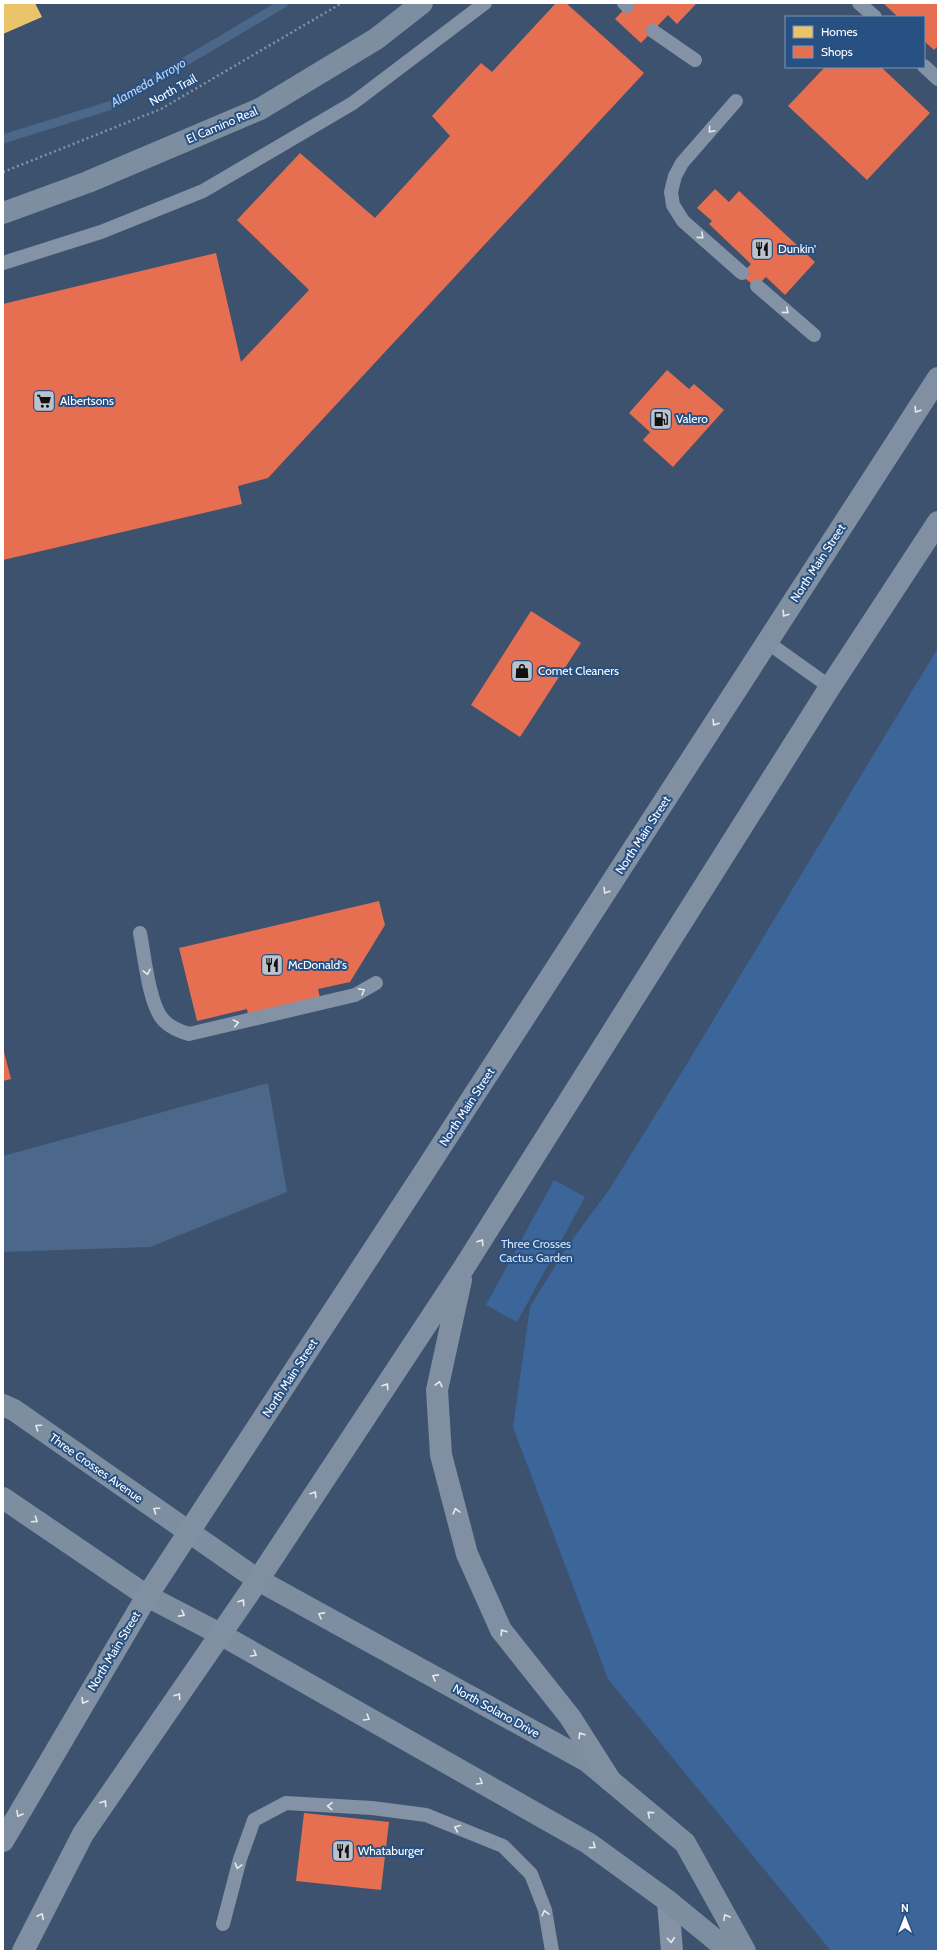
<svg xmlns="http://www.w3.org/2000/svg" width="941" height="1954" viewBox="0 0 941 1954" font-family="Cabin,sans-serif">
<style>
.green{fill:#3c6699}
.water{fill:#4b678a}
.homes{fill:#e9c46a}
.shops{fill:#e76f51}
.lines{fill:none;stroke-linecap:round;stroke-linejoin:round}
.stream{stroke:#4b678a;stroke-width:9}
.path{stroke:#8392a4;stroke-width:2.5;stroke-dasharray:2 3;stroke-linecap:butt}
.lane{stroke:#8392a4;stroke-width:14}
.street{stroke:#8392a4;stroke-width:22}
.secondary{stroke:#7d8ea1;stroke-width:22}
.primary{stroke:#818fa2;stroke-width:22}
.oneway{stroke:#e6e9ed}
.oneway2{stroke:#e6e9ec}
.oneway3{stroke:#e5e8ec}
.labels{text-anchor:middle;stroke-width:4;stroke-linejoin:round;paint-order:stroke}
.street-label{font-size:12px;fill:#fff;stroke:#275083}
.poi-label{font-size:12px;fill:#fff;stroke:#275083;text-anchor:start}
.park-label{font-size:12px;fill:#d4e3f6;stroke:#275083}
.water-label{font-size:13px;font-style:italic;fill:#bdd3ee;stroke:#275083}
</style>
<rect width="100%" height="100%" fill="#3c526e"/>
<!-- green -->
<path class="green" d="M938,648V1951H831L608,1679L513,1427L530,1307L566,1248L609,1190L685,1067Z
M554,1180L585,1197L517,1322L486,1305Z"/>
<!-- water -->
<path class="water" d="M268,1083L287,1192L150,1247L3,1252V1156Z"/>
<!-- homes -->
<path class="homes" d="M3,3H35L42,17L3,34Z"/>
<!-- shops -->
<path class="shops" d="M556,3H566L644,73L268,478L238,486L242,504L3,560V304L216,253L241,362L309,290L237,220L300,153L375,218L450,136L432,116L481,63L492,72Z
M630,3H697L677,24L668,15L641,43L615,19Z
M883,3H938V46L934,50L924,41V17H898Z
M825,67H881L930,113L867,180L788,106Z
M715,189L729,202L739,191L815,262L785,295L766,277L756,287L741,275L751,264L709,224L712,221L697,208Z
M667,370L689,389L694,384L724,410L673,467L643,440L650,432L629,413Z
M531,611L581,643L520,737L471,705Z
M379,901L385,925L350,982L318,989L320,998L248,1015L247,1009L197,1021L179,948Z
M3,1048L11,1079L3,1081Z
M304,1813L389,1822L381,1890L296,1881Z"/>
<g class="lines">
<!-- stream -->
<path class="stream" d="M3,139L112,105L284,3"/>
<!-- path -->
<path class="path" d="M3,172L161,109L342,3"/>
<!-- lane -->
<path class="lane" d="M624,3L627,6
M859,3L875,17
M653,31L695,60
M924,66L938,79
M736,101L682,163L675,176L671,192L673,205L683,221L742,273
M3,263L101,232L203,191L353,103L485,3
M757,286L814,335
M767,642L830,687
M140,933C144,954 149,1001 161,1017C167,1026 179,1031 189,1034L355,995L376,983
M223,1924L240,1859L254,1820L286,1803L372,1808L426,1815L503,1846L531,1874L545,1910L552,1951"/>
<!-- street -->
<path class="street" d="M668,1901L672,1951"/>
<!-- secondary -->
<path class="secondary" d="M3,213L88,182L260,109L376,39L422,3
M3,1405L14,1410L258,1580L587,1761L685,1843L745,1951
M3,1498L147,1596L220,1634L588,1843L668,1901L729,1951"/>
<!-- primary -->
<path class="primary" d="M461,1280L437,1390L441,1455L467,1554L501,1630L570,1717L610,1780
M3,1841L147,1596L425,1171L938,378
M23,1951L83,1834L258,1580L463,1269L830,687L938,522"/>
</g>
<!-- one-way arrows -->
<defs><path id="oneway-chevron" d="M-2-3.5L2.5 0L-2 3.5" fill="none" stroke-width="1.6" stroke-linecap="round" stroke-linejoin="round"/></defs>
<g class="oneway">
<use href="#oneway-chevron" transform="translate(711 130) rotate(131)"/>
<use href="#oneway-chevron" transform="translate(701 236) rotate(41)"/>
<use href="#oneway-chevron" transform="translate(786 311) rotate(41)"/>
<use href="#oneway-chevron" transform="translate(147 972) rotate(78)"/>
<use href="#oneway-chevron" transform="translate(362 991) rotate(-30)"/>
<use href="#oneway-chevron" transform="translate(236 1023) rotate(-13)"/>
<use href="#oneway-chevron" transform="translate(330 1806) rotate(-177)"/>
<use href="#oneway-chevron" transform="translate(457 1828) rotate(-158)"/>
<use href="#oneway-chevron" transform="translate(238 1866) rotate(105)"/>
<use href="#oneway-chevron" transform="translate(545 1913) rotate(-103)"/>
<use href="#oneway-chevron" transform="translate(671 1940) rotate(85)"/>
</g>
<g class="oneway2">
<use href="#oneway-chevron" transform="translate(917 410) rotate(123)"/>
<use href="#oneway-chevron" transform="translate(785 614) rotate(123)"/>
<use href="#oneway-chevron" transform="translate(715 723) rotate(123)"/>
<use href="#oneway-chevron" transform="translate(606 891) rotate(123)"/>
<use href="#oneway-chevron" transform="translate(481 1242) rotate(-58)"/>
<use href="#oneway-chevron" transform="translate(439 1384) rotate(-77)"/>
<use href="#oneway-chevron" transform="translate(386 1386) rotate(-56)"/>
<use href="#oneway-chevron" transform="translate(314 1494) rotate(-56)"/>
<use href="#oneway-chevron" transform="translate(456 1511) rotate(-105)"/>
<use href="#oneway-chevron" transform="translate(242 1602) rotate(-56)"/>
<use href="#oneway-chevron" transform="translate(503 1632) rotate(-124)"/>
<use href="#oneway-chevron" transform="translate(178 1696) rotate(-56)"/>
<use href="#oneway-chevron" transform="translate(84 1701) rotate(121)"/>
<use href="#oneway-chevron" transform="translate(581 1735) rotate(-122)"/>
<use href="#oneway-chevron" transform="translate(104 1803) rotate(-56)"/>
<use href="#oneway-chevron" transform="translate(19 1814) rotate(120)"/>
<use href="#oneway-chevron" transform="translate(41 1916) rotate(-63)"/>
</g>
<g class="oneway3">
<use href="#oneway-chevron" transform="translate(38 1427) rotate(-145)"/>
<use href="#oneway-chevron" transform="translate(156 1510) rotate(-145)"/>
<use href="#oneway-chevron" transform="translate(35 1520) rotate(34)"/>
<use href="#oneway-chevron" transform="translate(182 1614) rotate(28)"/>
<use href="#oneway-chevron" transform="translate(321 1615) rotate(-151)"/>
<use href="#oneway-chevron" transform="translate(254 1654) rotate(30)"/>
<use href="#oneway-chevron" transform="translate(435 1677) rotate(-151)"/>
<use href="#oneway-chevron" transform="translate(367 1718) rotate(30)"/>
<use href="#oneway-chevron" transform="translate(480 1782) rotate(30)"/>
<use href="#oneway-chevron" transform="translate(650 1814) rotate(-140)"/>
<use href="#oneway-chevron" transform="translate(593 1846) rotate(36)"/>
<use href="#oneway-chevron" transform="translate(726 1917) rotate(-119)"/>
</g>
<!-- icons -->
<defs>
<g id="restaurant-square" transform="scale(1.15)"><rect x="-9" y="-9" width="18" height="18" rx="4" fill="#bbc2cc" stroke="#275083"/><path d="M-5-6h1v4h1v-4h1v4h1v-4h1v5L-1.5 .5V6h-2V.5L-5-1ZM5-6V6H3V1.5H1.5Q1.5-4 5-6Z" fill="#111"/></g>
<g id="supermarket-square" transform="scale(1.15)"><rect x="-9" y="-9" width="18" height="18" rx="4" fill="#bbc2cc" stroke="#275083"/><path d="M-6-5.5h2.5l.6 2H6L4.5 2H-2.5L-4.4-4H-6ZM-1.5 3.2a1.3 1.3 0 1 0 .1 0ZM3 3.2a1.3 1.3 0 1 0 .1 0Z" fill="#111"/></g>
<g id="fuel-square" transform="scale(1.15)"><rect x="-9" y="-9" width="18" height="18" rx="4" fill="#bbc2cc" stroke="#275083"/><path d="M-5.5-6h7V0h2V4h1.3V-2.5L3-4.5l.8-.8L6-3V5H2.5V1h-1V6h-7ZM-4.2-4.7v3.2H.2V-4.7Z" fill="#111"/></g>
<g id="shop-square" transform="scale(1.15)"><rect x="-9" y="-9" width="18" height="18" rx="4" fill="#bbc2cc" stroke="#275083"/><path d="M-5-2.5h2.3a2.7 3.5 0 0 1 5.4 0H5L5.5 6h-11ZM-1.5-2.5h3a1.5 2.3 0 0 0-3 0Z" fill="#111"/></g>
</defs>
<g fill-rule="evenodd">
<use href="#restaurant-square" x="762" y="249"/>
<use href="#supermarket-square" x="44" y="401"/>
<use href="#fuel-square" x="661" y="419"/>
<use href="#shop-square" x="522" y="671"/>
<use href="#restaurant-square" x="272" y="965"/>
<use href="#restaurant-square" x="343" y="1851"/>
</g>
<g class="labels">
<!-- street labels -->
<g class="street-label">
<text transform="translate(173 90) rotate(-29)" y="4">North Trail</text>
<text transform="translate(222 125) rotate(-23)" y="4">El Camino Real</text>
<text transform="translate(818 563) rotate(-57)" y="4">North Main Street</text>
<text transform="translate(643 835) rotate(-57)" y="4">North Main Street</text>
<text transform="translate(467 1107) rotate(-57)" y="4">North Main Street</text>
<text transform="translate(290 1378) rotate(-57)" y="4">North Main Street</text>
<text transform="translate(96 1468) rotate(35)" y="4">Three Crosses Avenue</text>
<text transform="translate(114 1651) rotate(-59)" y="4">North Main Street</text>
<text transform="translate(496 1711) rotate(29)" y="4">North Solano Drive</text>
</g>
<!-- poi labels -->
<g class="poi-label">
<text x="778" y="253">Dunkin'</text>
<text x="60" y="405">Albertsons</text>
<text x="676" y="423">Valero</text>
<text x="538" y="675">Comet Cleaners</text>
<text x="288" y="969">McDonald's</text>
<text x="358" y="1855">Whataburger</text>
</g>
<!-- park labels -->
<g class="park-label">
<text x="536" y="1248">Three Crosses<tspan x="536" dy="14">Cactus Garden</tspan></text>
</g>
<!-- water labels -->
<g class="water-label">
<text transform="translate(148 82) rotate(-30)" y="5">Alameda Arroyo</text>
</g>
</g>
<!-- border -->
<rect width="941" height="1954" fill="none" stroke="#ffffff" stroke-width="8"/>
<!-- legend -->
<rect x="785" y="16" width="140" height="52" fill="#275083" stroke="#7d96b5"/>
<rect x="793" y="26" width="20" height="12" fill="#e9c46a" stroke="#7d96b5"/>
<text x="821" y="36" font-size="12" fill="#ffffff">Homes</text>
<rect x="793" y="46" width="20" height="12" fill="#e76f51" stroke="#7d96b5"/>
<text x="821" y="56" font-size="12" fill="#ffffff">Shops</text>
<!-- north arrow -->
<g transform="translate(905 1918)" stroke="#275083" stroke-width="3" paint-order="stroke">
<path d="M0-3L7 15L0 10L-7 15Z" fill="#ffffff"/>
<text y="-6" font-size="11" font-weight="bold" text-anchor="middle" fill="#ffffff">N</text>
</g>
</svg>
